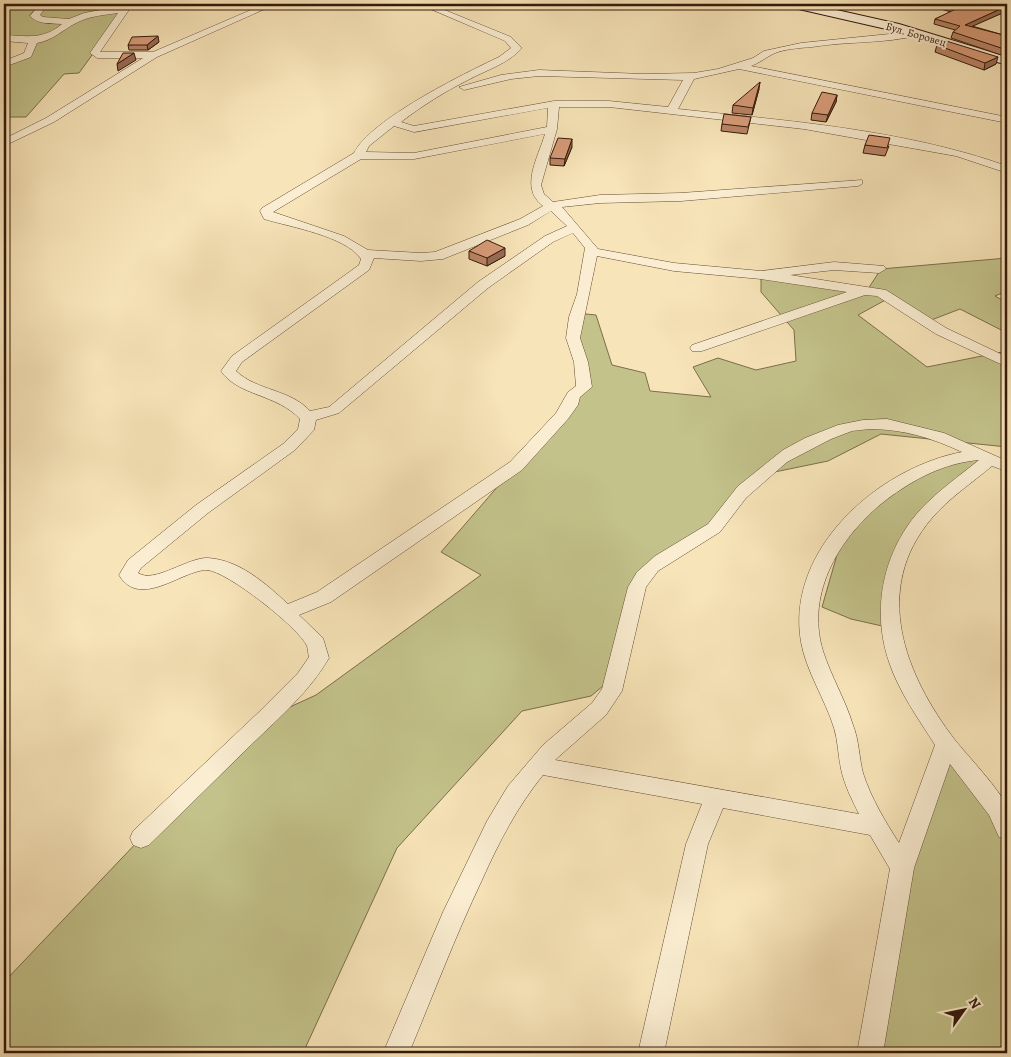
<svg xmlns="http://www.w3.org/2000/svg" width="1011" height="1057" viewBox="0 0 1011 1057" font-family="Alegreya,serif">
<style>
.green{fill:#c3c28a;stroke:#7c6e4a}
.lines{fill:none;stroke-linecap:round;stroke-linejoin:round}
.street-casing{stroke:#654c36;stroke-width:1}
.secondary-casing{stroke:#34190b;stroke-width:2}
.street{fill:#faedd1;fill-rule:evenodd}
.secondary{fill:#faedd1;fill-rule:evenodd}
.wall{fill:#ba8567;stroke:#34190b}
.shaded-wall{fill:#976c54;stroke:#34190b}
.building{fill:#d89b78;stroke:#34190b}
.labels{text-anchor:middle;stroke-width:4;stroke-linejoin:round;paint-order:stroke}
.far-street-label{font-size:11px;fill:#34190b;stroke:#faedd1}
</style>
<rect width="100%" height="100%" fill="#f7e4b8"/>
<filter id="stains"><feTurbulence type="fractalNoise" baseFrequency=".004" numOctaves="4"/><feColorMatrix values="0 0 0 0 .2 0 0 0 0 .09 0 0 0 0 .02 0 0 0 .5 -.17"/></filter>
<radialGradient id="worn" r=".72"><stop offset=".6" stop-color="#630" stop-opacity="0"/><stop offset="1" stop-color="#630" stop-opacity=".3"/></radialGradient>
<!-- green -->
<path class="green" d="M4,4H129L79,73L64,74L26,117H4V64L23,58L33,42L4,38Z
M1007,258V291L995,296L1007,303V333L960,309L926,322L891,297L858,315L927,367L1007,351V447L881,434L828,461L760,475L720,522L652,566L616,675L591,696L522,711L397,848L303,1053H4V982L141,838L266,718L316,695L481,575L441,552L584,387L576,317L586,314L596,315L612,365L645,373L650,391L711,397L693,367L718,358L756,370L796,361L794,330L761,292V275L868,289L881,269Z
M990,459L939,501L904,546L891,628L851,619L822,607L845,527L938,462Z
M948,755L1000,828L1007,853V1043L990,1053H881L909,871Z"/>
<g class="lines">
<!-- street casing -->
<g class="street-casing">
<path id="street" d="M40,4H48L40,15L43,17L69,19L84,13L133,4L100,52H153L265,4H276L157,57L54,122L4,146V139L46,118L143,58H97L90,53L118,13C104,15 89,16 76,23C62,30 54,40 37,43L31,57L4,67V61L24,53L28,43L4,41V35C27,36 43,40 62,24C50,23 39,25 30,16Z
M419,4H430L511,37L522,48C508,64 486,70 468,80C444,92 422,106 401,122L414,126L554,101H609L668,107L683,80L539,76L511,79L464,90L459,87L501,75L539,70L643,74L694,73L718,69L753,58L764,51L801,43L919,31V35C885,44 848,41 812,47C800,48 781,49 771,55C764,59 759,63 751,66L1007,117V123L739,69L694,79L678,109C788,121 902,129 1007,166V173L956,156L804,129L609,107H559L557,129L541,185L544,194L553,202L600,195L681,193L862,180V184L858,186L681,201L600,203L562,207L598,249L674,263L761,271L834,262L884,266L886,269L879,273L834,270L790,275L886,290L946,328L1007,357V367L936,334L877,296L865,295L702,351H692L690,348L692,345L847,292L761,279L674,271L597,256L580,338L588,362L592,387L580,397L578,405L568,419L522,470L331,602L299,615L323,638L329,658C310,691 280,717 253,743C218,777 184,811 149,845L141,848L133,845L130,838L133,831L259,712L298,673L309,657C308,654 308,649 307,646C299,628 227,571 207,570C182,570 140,610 119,575L128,560L196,505L283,444L298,429L300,419C277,394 238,396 221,371L232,356L341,278L359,265L361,259C346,236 290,227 264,219L260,211L262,208L354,153C370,120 463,74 499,57L511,48L505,41ZM548,108L547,127L414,153L366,152L369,146L394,126L414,132ZM545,134C538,158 519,188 543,206L520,219L435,252L421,253L368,250L344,236L273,212L361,159H414ZM551,211L567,226L545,236L478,282L329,407L310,411C290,389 257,391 236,371L242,362L369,270L374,258L421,261L443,259L528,225ZM573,233L585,248L577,294L569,317L566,338L574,362L576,386L568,392L556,413L510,462L317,592L288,604C266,584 240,560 208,558C188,557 154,584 138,573L141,568L208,513L295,450L314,430L316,420L339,413L488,288L553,242Z
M887,419L944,433L1007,461V469L1003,470L992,466C972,483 949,498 932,518C871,589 905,675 955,740C967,755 1000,790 1006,805C1010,815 1007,829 1007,839L999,837L989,815L950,764L914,868L883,1053H857L890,869L870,835L723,808L708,844L664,1053H638L686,844L702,804L543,775C517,807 499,842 482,880C455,937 433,995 409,1053H383L443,912L487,821L508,786L543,745L592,703L602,689L628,587L637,572L655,556L708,524L738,486L783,450L805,438L838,425L863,420ZM870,429C903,429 932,438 962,452C878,468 785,550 801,642C806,671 825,699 834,728C838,741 838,755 841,769C844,784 852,800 859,814L555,760L606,715L622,691L646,587L658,571L720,532L746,498L787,462L831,439L852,431ZM979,460C959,476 938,491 921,509C883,550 871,610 889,662C899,692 918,718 935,745L899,843C885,821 871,798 863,773C859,757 859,740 853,725C845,699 831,676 823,651C805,592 841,535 886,500C914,479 944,463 979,460Z"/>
</g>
<!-- secondary casing -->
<g class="secondary-casing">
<path id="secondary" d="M788,4H810L899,24L1007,57V65L895,31L790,7Z"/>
</g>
<!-- street -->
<use href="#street" class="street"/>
<!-- secondary -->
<use href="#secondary" class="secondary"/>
</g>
<!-- wall -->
<path class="wall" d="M932,4H1007V11L972,26L1007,36V57L951,38L953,32L955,30L934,24L935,19L951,12L931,6Z
M159,42L148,50H129L128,45Z
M937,45L996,64L984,70L935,52Z
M759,89L752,115L732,113L733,105Z
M837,95L836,102L826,122L811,120L812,113Z
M751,117L747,134L721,131L722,124Z
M865,145L889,146L885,156L863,153Z
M572,147L564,166L550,165V158Z
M469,251L505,256L487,266L469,259Z"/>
<!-- shaded-wall -->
<path class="shaded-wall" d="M1007,6V11L964,30L965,25Z
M158,36L159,42L148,50L147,45Z
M134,53L136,60L118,71L117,64Z
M998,57L996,64L984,70L985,63Z
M760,82L759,89L752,115L753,108Z
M837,95L836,102L826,122L828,115Z
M572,139V147L564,166L565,159Z
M505,248V256L487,266V258Z"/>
<!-- building -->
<path class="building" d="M944,4H1007V6L965,25L1007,36V50L953,32L960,26L935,19L958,8Z
M158,36L147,45H128L132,37Z
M943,40L998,57L985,63L937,45Z
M123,53H134L117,64Z
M760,82L753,108L733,105Z
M822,92L837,95L828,115L812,113Z
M724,114L751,117L748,127L722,124Z
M869,135L890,138L887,148L865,145Z
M558,138L572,139L565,159L550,158Z
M487,240L505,248L487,258L469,251Z"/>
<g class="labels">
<!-- far-street labels -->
<g class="far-street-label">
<text transform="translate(916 34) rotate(16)" y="4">Бул. Боровец</text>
</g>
</g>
<!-- margin -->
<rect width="1011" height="1057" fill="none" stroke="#f7e4b8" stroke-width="20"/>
<rect x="5" y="5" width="1001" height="1047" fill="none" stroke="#34190b" stroke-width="2.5"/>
<rect x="10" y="10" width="991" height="1037" fill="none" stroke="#34190b"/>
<!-- north arrow -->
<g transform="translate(964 1010) rotate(57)" stroke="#faedd1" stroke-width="4" paint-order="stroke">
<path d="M0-4L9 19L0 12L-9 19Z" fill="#34190b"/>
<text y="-8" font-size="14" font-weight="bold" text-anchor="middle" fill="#34190b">N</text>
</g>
<rect width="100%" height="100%" filter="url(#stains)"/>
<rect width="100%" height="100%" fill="url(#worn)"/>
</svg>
